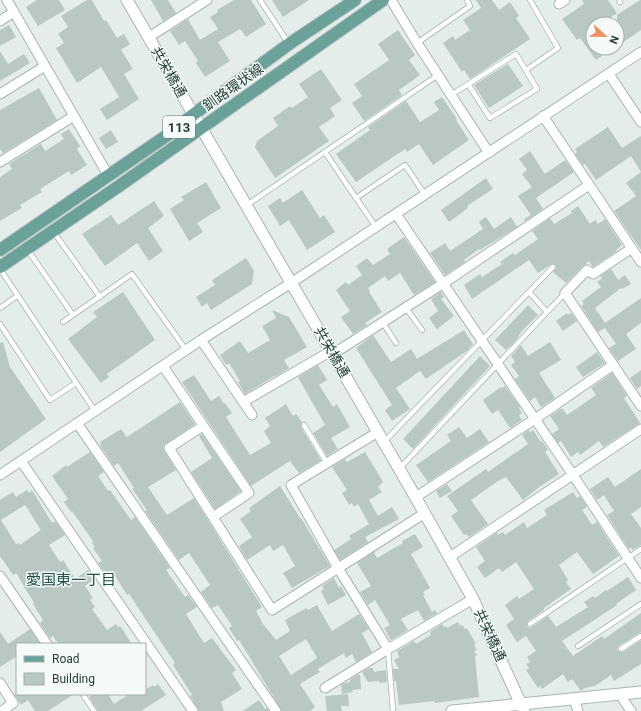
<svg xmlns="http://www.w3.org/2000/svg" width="641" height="711" viewBox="0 0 641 711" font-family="Roboto,'Noto Sans JP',sans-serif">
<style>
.building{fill:#b9c8c3;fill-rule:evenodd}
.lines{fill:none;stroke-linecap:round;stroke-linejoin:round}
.service-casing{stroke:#a7b5b2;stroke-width:6}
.minor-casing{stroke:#a7b5b2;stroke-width:11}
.tertiary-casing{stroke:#a7b5b2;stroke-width:13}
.primary-casing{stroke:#c2c9c8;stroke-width:14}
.service{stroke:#fff;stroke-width:4.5}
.minor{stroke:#fff;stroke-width:9}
.tertiary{stroke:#fff;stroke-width:11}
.primary{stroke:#6aa198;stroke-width:12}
.labels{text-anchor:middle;stroke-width:3;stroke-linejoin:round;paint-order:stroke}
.shield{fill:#f5faf8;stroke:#637673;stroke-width:1}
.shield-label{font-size:13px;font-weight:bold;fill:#243e3a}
.street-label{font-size:14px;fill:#243e3a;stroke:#f5faf8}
.neighbourhood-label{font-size:15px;fill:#205049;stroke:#f5faf8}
</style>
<rect width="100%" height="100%" fill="#e4edea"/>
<!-- building -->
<path class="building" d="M37,0H59L65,10L38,26L26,7Z
M87,0H92L104,21L106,20L117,38L124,34L130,44L121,50L133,69L124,74L139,99L107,120L100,109L119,97L101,67L77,83L56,48L64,43L58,34L68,27L61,16Z
M151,0H168L176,13L163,21Z
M234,0H251L266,24L246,37L240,29L218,42L230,61L205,77L196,63L198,61L185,41L179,45L170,31L188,19L200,40L218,29L210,17L218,12L217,10Z
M272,0H309L283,17Z
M476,0H492L499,10L510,2L519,16L516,18L530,39L470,79L464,70L462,72L443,43L453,36L455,40L470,30L463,20L481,8Z
M582,0H608L617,13L602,24H593V48H612L596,60L580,38L577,40L562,19L584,4Z
M640,0H641V30L622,43L617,35V15Z
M9,25L16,37L0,46V30Z
M398,30L415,55L409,60L420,75L399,90L402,95L364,121L352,103L362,96L354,84L389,60L378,44Z
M0,51L8,64L24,54L30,63L0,81Z
M508,64L523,86L489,108L474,85Z
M321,69L342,100L330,108L335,116L319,127L329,141L275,178L255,147L257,141L278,126L273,118L290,106L292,108L308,97L299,84Z
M39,88L57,120L3,153L0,149V110Z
M442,97L457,119L456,120L469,140L433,165L419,144L407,152L405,149L356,182L336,154L370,130L368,127L406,101L420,122L439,110L434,102Z
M608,127L622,148L641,136V250L614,211L636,196L626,183L641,172L631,156L596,180L585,164L583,165L575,154L577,152L575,149Z
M69,129L80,146L77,149L87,165L71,175L69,171L40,189L42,192L20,205L22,208L0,221V177L12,169L9,164L41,144L45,151L64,139L61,134Z
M111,130L118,142L106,149L99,138Z
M530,151L545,174L565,160L574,172L536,198L543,209L525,221L524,219L531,215L518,196L532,187L522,174L527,170L519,159Z
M486,178L493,189L467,206L468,208L449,222L441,210Z
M206,182L221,208L197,223L203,232L189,241L170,209L184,200L181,197Z
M302,190L320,218L324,215L335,232L307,250L289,220L280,226L268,206L280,198L283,203Z
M154,201L164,216L148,228L163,251L149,261L137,243L105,266L82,234L111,215L118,225Z
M578,206L590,224L595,220L598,224L605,219L622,245L616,250L617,251L593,267L589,261L583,266L566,283L553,272L556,268L555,264H552L538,273L529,260L472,299L464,285L480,274L482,277L502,264L500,262L513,253L515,255L538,239L532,231L550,218L554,224L572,213L571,211Z
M486,217L494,229L511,217L517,227L480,250L479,249L464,260L465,262L445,275L430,253L445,243L450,251L483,229L479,222Z
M404,237L435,282L414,295L400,273L388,281L385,276L368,288L370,291L369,292L382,312L365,323L367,325L353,334L341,317L350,311L336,290L346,282L348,285L362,275L356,266L367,258L373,265L390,254L387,249Z
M246,258L254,271L252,284L211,310L207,303L202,307L196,297L215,285L212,280Z
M611,269L618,280L625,275L631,284L622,289L621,288L595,308L605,323L641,298V323L626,334L636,349L618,361L609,348L616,344L605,328L598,332L581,306L584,304L582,301L601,287L597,282L602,278L600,276Z
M123,292L155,340L107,374L109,377L101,383L68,339L97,317L93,312Z
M441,292L444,297L441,299L454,316L437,329L429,318L438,311L431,299Z
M528,305L538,315L521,332L517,339L506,350L495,340Z
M272,310L289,317L307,347L284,360L289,368L276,376V375L245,394L238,382L240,381L229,363L226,365L220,355L240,341L248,353L270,340L262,326L276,318Z
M567,313L568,315L571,313L577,321L563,331L556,321Z
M464,330L473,344L468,350L426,379L420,371L396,388L410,409L392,421L385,410L392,405L356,348L373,335L391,362L411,349L417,359Z
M3,342L10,367L46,419L0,452V343Z
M550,342L561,360L539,373L555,398L541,407L535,397L530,401L515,379L519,376L511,365L515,362L511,356L521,345L528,356Z
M597,352L605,363L583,377L576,367Z
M480,356L490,366L413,449L403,439Z
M318,365L327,380L319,385L333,407L337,404L350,427L331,438L338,449L327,456L313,433L325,425L298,377Z
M641,370V386L637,389L630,378Z
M612,373L627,396L624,398L640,423L603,447L599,441L580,455L578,452L571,457L561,441L558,443L552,434L559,429L550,416L562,408L567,415L596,395L591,388Z
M194,375L211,401L219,396L224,404L225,403L232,413L226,417L250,455L271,443L264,431L270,426L265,418L286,404L293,416L296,414L302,422L301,427L321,460L299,473L290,461L251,486L182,382Z
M505,386L520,407L519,408L522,413L519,415L522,420L510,428L498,410L492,414L483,400L501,387L502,388Z
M180,402L195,424L163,446L164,451L176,470L148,487L167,515L194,498L262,607L256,611L263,624L276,640L290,631L285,620L306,608L308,610L317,605L332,631L359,614L369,629L362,633L372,652L356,662L352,654L346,658L344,653L318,669L320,672L300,684L315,707L310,711H282L239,640L237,641L229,628L232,626L218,605L212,608L201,592L210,585L189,553L179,560L145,511L147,510L132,489L134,488L118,463L114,466L100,445L101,444L100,442L121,429L127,437ZM306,639L317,658L291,675L279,656Z
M459,427L467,438L480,429L489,442L428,482L416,465L451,441L447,435Z
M529,430L530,432L533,430L541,442L542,441L548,450L545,452L559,474L538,488L523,500L506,477L498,481L471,500L488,524L469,537L467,534L464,535L451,516L458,511L447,496L486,469L488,472L528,444L522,435Z
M202,434L241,491L215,509L191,472L212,458L199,436Z
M90,452L104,472L98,476L108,491L110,490L131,520L135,517L170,568L166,570L185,597L188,595L197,607L186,614L204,643L212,638L236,670L232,673L242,689L221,702L224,711H199L190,696L192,695L173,665L175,663L129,594L127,595L114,574L110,577L107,571L105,572L98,563L102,561L93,548L95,547L92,543L93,541L72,511L71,512L64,502L68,499L52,476L66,465L67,467Z
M365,452L383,482L378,487L382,492L369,500L378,516L392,507L399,519L365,537L368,542L340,560L334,550L351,539L349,536L369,524L358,504L354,507L352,503L349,505L342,493L347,490L332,467L345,459L347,462Z
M641,469V507L631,514L641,528V545L632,550L631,547L629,549L607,515L614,511L604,495L597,500L590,489L608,477L615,487Z
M447,484L452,491L440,498L436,491Z
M280,486L300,518H301L330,566L292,588L283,573L295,566L283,545L273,551L270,545L247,560L239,546L252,537L240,519L251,511L249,508Z
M27,490L29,493L32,490L52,523L55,521L65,535L49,545L60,562L63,560L75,579L88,570L95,579L85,586L93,598L90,600L95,607L92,609L107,630L116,624L118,627L120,626L132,644H58L53,636L50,638L40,623L43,620L33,604L34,603L16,573L13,575L0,556V500L13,492L16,497ZM25,505L41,530L20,545L19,543L16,544L1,520Z
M573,492L577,498L580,496L587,507L582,510L592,525L597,522L619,556L593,574L577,552L559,565L568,580L566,582L571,589L544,608V610L528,621L527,626L529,628L532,627L548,616L556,627L588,607L584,602L593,596L595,598L606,590L607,591L628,577L636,590L616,604L617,605L608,611L562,641L573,656L602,636L604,639L641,613V632L619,646L617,649L619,652H623L641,640V664L614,681L611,675L595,686L585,688L581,691L572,679L568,682L563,674L542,689L540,686L538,688L526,670L529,668L526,664L530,662L527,657L536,651L526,636L517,642L506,625L514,619L505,605L517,596L519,599L534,589L516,562L502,572L499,568L485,578L477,567L485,561L476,547L495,534L497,533L498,535L503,532L505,535L524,522L527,528L547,515L544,510Z
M415,534L423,547L411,554L430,588L423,592L425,595H423L432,612L435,610L437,613L424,621L418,610L401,619L408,630L391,640L384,628L390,625L375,600L368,605L360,592L371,586L357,563L374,552L377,558L403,543L402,541Z
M334,578L339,588L341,586L346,595L328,605L321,591L324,589L322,586Z
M458,622L460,626L462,625L465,629L467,628L476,644L474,645L477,650L474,651L477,655L475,657L479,697L435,703L434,701L399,705L396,681H394L393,669H399L394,660L399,657L397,651L414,641L416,644L431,635L430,632L442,624L444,627L446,626L447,628Z
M30,629L40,644H17V656L0,667V632L8,644Z
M369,668H373L374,672L386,670L387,682L379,683V681L368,682L362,672Z
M357,675H360L361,689L352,690L353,692L342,694L341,685L345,683L350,682V680Z
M158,684L166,695L141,711H98L89,697L94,694H108L114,704L129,694H145V690L153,685L154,687Z
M14,694H74L48,711H35L28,700L21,705Z
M348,694L349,706H341L342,711H327L325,696Z
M259,700L265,709L267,708L269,711H243Z"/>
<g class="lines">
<!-- service casing -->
<g class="service-casing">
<path id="service" d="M260,0L289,44
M619,0L620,2
M417,43L470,6L467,0
M526,70L558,48L530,0
M451,95L516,54L537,89L490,118L468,84
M325,152L356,198L405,165L425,195
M356,198L376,227
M247,205L438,75
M53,231L100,297
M27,249L73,315
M0,269L95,411
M529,292L547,312
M0,308L17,296
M406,308L422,330
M63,322L132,274L186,350
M383,323L396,343
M0,324L50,400L76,383
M304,425L327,463
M384,442L553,267
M399,469L565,293
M530,624L641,549
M578,646L641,604
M388,649L393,711
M621,649L641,636
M84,696L94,711"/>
</g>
<!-- minor casing -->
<g class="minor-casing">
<path id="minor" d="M7,0L108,175
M391,0L417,43L489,153
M559,4L565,0
M0,21L14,12
M149,37L207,0
M609,74L641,122
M0,94L45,66
M543,116L641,262
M0,162L74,116
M396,214L573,475L641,578
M632,248L593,274L587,270L565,293L641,406
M201,340L252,415
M333,354L444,283L589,185
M163,366L249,493L213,517
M243,402L331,351
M77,423L276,711
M203,426L169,448L272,610L425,513
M378,432L291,485L338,568L388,649
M21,461L193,711
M0,475L201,340L291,283L641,52
M416,497L535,419L613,365
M450,557L641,429
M0,576L47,644
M0,683L13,703L2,711
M325,688L388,649L473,599
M620,695L631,711
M574,699L578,711"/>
</g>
<!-- tertiary casing -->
<g class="tertiary-casing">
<path id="tertiary" d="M127,0L412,491L473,599L524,711
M452,711L641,692"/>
</g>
<!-- primary casing -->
<g class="primary-casing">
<path id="primary" d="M0,250L169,134L194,114L289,44L355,0
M0,267L119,186L383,0"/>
</g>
<!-- service -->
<use href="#service" class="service"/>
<!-- minor -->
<use href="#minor" class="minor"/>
<!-- tertiary -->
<use href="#tertiary" class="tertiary"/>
<!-- primary -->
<use href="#primary" class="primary"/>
</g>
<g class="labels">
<!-- shield labels -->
<rect class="shield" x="163" y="116" width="32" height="22" rx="3"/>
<g class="shield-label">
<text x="179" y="132">113</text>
</g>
<!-- street labels -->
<g class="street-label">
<text transform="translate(169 72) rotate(60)" y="5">共栄橋通</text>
<text transform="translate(233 87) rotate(-35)" y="5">釧路環状線</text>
<text transform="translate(332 352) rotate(60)" y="5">共栄橋通</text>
<text transform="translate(490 635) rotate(65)" y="5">共栄橋通</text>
</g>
<!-- neighbourhood labels -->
<g class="neighbourhood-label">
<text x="71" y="585">愛国東一丁目</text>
</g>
</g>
<!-- legend -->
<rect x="16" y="643" width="130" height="52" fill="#f5faf8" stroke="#a1afac"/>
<rect x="24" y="656" width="20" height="6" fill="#6aa198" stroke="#a1afac"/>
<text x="52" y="663" font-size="12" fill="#243e3a">Road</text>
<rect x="24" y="673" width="20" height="12" fill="#b9c8c3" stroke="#a1afac"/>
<text x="52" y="683" font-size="12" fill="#243e3a">Building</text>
<!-- north arrow -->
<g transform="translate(605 36) rotate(112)"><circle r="19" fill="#f5faf8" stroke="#a1afac"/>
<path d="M0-3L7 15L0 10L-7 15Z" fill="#ee9161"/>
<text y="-6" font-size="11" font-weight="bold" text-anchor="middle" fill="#243e3a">N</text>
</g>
</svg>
